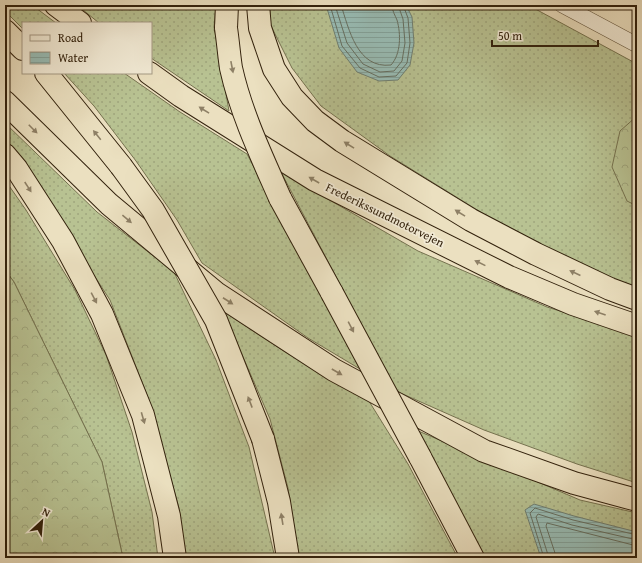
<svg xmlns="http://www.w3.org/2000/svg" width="642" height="563" viewBox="0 0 642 563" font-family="'Gentium Book Plus',serif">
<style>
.grass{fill:url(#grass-dots);stroke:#75724f}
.forest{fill:url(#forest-crowns);stroke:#75724f}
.water{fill:url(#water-rules);stroke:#6f7f72}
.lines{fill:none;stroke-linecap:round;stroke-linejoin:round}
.shore{stroke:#656f61;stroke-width:1}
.tertiary-casing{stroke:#605139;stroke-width:16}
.motorway-casing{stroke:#32210c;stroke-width:24}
.tertiary{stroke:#f2ebd6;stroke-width:15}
.motorway{stroke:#ebe0c0;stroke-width:22}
.motorway-bridge-casing{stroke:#32210c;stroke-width:24;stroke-linecap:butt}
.motorway-bridge{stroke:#ebe0c0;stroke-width:22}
.oneway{fill:#8e8066}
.labels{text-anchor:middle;stroke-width:3.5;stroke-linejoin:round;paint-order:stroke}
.street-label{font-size:12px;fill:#32210c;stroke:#f2ebd6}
</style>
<defs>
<pattern id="grass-dots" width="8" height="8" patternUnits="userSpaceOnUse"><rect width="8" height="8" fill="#b8c292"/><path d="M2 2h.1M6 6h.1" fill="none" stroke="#9fa67d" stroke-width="1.8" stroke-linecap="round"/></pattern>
<pattern id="forest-crowns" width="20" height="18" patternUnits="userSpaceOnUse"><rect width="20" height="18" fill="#b8c292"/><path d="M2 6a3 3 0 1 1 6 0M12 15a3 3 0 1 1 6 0" fill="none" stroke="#9fa67d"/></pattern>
<pattern id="water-rules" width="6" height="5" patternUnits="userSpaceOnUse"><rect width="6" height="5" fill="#98bdb6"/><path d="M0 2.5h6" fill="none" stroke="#83a29b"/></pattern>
</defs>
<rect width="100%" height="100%" fill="#ebe0c0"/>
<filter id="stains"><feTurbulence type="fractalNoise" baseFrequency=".005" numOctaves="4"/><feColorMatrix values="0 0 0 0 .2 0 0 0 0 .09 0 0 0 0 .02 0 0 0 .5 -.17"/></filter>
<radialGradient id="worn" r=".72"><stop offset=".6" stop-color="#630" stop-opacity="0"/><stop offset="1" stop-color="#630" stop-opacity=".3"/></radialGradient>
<!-- grass -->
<path class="grass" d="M5,5H32L56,23H23V29L5,11Z
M77,5H216L214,27L229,111L151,58V23H99Z
M270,5H528L637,64V288L605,276L500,224L390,156L321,106L292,68L270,24Z
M64,73H124L180,112L247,154L360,369L308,338L202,263L177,220L136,161L94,106Z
M5,123L97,212L174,272L216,360L249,447L275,558H184L179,508L149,400L110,300L5,138Z
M281,172L418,251L547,307L637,335V483L577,464L484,430L396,391Z
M5,180L26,210L75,290L106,355L132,432L152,512L158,558H123L102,462L14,282L5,270Z
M223,311L287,353L367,398L408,464L458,558H299L288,488L270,419Z
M416,430L580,500L637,513V558H484Z"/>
<!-- forest -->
<path class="forest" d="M637,116V150L634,159L637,179V206L627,201L612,167L620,131Z
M5,270L14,282L102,462L123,558H5Z"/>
<!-- water -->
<path class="water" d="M326,5H406L412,17L414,43L410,65L398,80L379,81L357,72L339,48Z
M534,504L574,516L637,532V558H541L525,510Z"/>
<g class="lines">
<!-- shore -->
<path class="shore" d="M330,5L342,46L360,68L379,77L396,76L407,63L410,43L408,18L403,5
M335,5L347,43L363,64L380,72L394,71L402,61L405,43L403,19L398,5
M341,5C349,29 357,69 391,65C401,54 401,34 397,20C395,15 392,11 392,5
M544,558L530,513L535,508L573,520L637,535
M549,558L536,517L538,514L572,525L637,540
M555,558V553L546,526L547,523L637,546"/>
<!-- tertiary casing -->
<g class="tertiary-casing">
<path id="tertiary" d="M562,5L637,45"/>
</g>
<!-- motorway casing -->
<g class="motorway-casing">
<path id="motorway" d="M56,5L80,23
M258,5L260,28L274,69L292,97L315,121L342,141L471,220L536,254L610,289L637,299
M226,28L227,5
M5,31L23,49
M46,73L121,166
M149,73L181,96L315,180L509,277L573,304L637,326
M5,102L109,204L216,293L334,370L484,451L574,483L637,500
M5,155L16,168L63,241L102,314L143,415L169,516L175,558
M280,198L332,293
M263,439L279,502L288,558
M420,457L473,558"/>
</g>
<!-- tertiary -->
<use href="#tertiary" class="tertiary"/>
<!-- motorway -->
<use href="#motorway" class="motorway"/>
<!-- motorway-bridge casing -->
<g class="motorway-bridge-casing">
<path id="motorway-bridge" d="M226,28C228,41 229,55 231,68C241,113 261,155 280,198
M121,166L153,210L216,320L263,439
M332,293L420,457"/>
</g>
<!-- motorway-bridge -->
<use href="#motorway-bridge" class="motorway-bridge"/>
</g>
<!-- one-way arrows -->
<defs><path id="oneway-solid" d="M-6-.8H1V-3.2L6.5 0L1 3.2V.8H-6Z"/></defs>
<g class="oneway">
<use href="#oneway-solid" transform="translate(232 67) rotate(79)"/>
<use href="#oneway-solid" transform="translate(204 110) rotate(-148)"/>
<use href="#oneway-solid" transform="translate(33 129) rotate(45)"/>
<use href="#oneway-solid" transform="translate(97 135) rotate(-129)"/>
<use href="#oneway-solid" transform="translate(349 145) rotate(-148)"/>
<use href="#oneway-solid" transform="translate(314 180) rotate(-150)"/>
<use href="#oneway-solid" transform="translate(28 187) rotate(57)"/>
<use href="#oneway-solid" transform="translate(460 213) rotate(-148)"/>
<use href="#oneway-solid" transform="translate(127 219) rotate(40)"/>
<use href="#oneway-solid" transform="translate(480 263) rotate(-154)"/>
<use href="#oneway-solid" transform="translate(575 273) rotate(-155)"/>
<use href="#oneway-solid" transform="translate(94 298) rotate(62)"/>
<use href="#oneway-solid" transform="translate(228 301) rotate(33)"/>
<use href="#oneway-solid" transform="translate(600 313) rotate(-161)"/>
<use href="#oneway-solid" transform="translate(351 327) rotate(62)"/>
<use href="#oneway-solid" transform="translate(337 372) rotate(30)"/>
<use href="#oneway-solid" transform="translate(250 402) rotate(-111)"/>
<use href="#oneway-solid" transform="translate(143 418) rotate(74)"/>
<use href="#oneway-solid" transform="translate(282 519) rotate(-99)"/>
</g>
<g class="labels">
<!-- street labels -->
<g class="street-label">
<text transform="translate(385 215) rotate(26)" y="4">Frederikssundmotorvejen</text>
</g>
</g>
<!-- margin -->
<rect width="642" height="563" fill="none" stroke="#ebe0c0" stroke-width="20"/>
<rect x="6" y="6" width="630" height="551" fill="none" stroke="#32210c" stroke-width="2"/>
<rect x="10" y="10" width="622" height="543" fill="none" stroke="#32210c"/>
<!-- legend -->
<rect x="22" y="22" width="130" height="52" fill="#f2ebd6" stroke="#a59a85"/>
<rect x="30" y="35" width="20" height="6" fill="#f2ebd6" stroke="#a59a85"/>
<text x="58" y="42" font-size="12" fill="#32210c">Road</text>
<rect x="30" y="52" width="20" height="12" fill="url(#water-rules)" stroke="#a59a85"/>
<text x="58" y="62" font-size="12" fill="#32210c">Water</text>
<!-- north arrow -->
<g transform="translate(42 521) rotate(26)" stroke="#f2ebd6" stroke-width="3" paint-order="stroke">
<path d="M0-3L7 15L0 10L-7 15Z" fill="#32210c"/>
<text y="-6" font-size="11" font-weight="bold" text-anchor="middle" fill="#32210c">N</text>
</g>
<!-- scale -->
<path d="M492 40v6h106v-6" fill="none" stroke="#32210c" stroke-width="2"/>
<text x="498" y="40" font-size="12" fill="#32210c" stroke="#f2ebd6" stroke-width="3" paint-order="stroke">50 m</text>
<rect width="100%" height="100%" filter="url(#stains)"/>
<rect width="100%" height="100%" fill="url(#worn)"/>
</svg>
